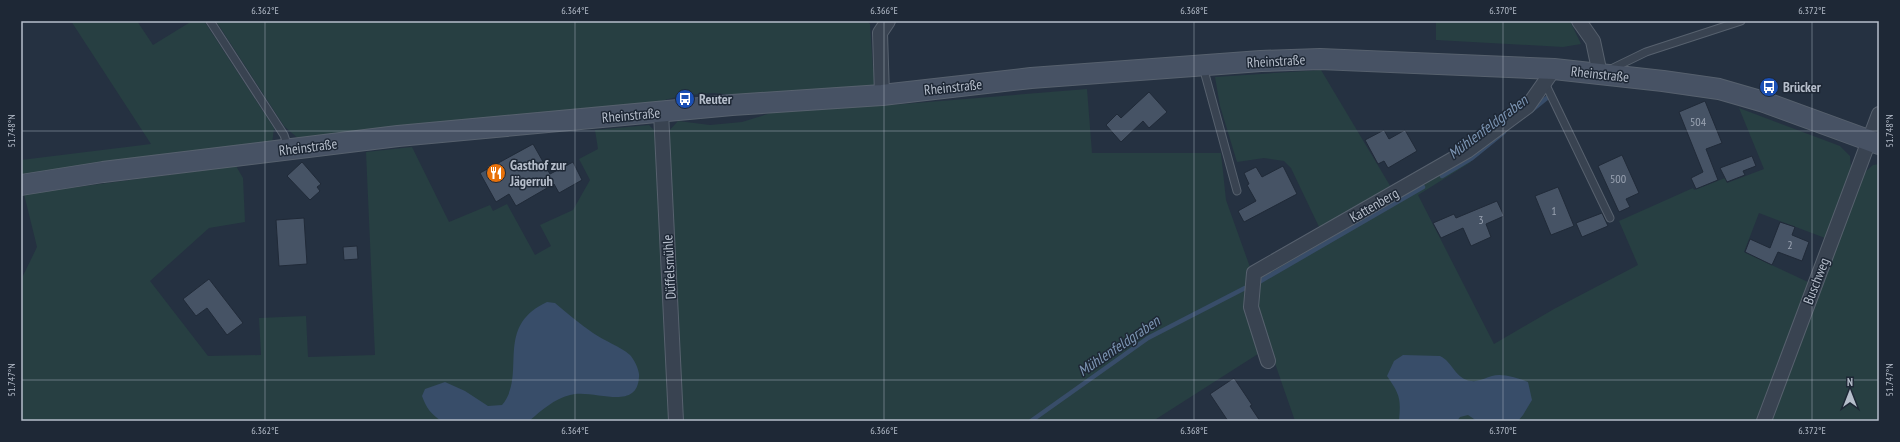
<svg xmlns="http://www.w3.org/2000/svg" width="1900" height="442" viewBox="0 0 1900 442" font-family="'PT Sans Narrow',sans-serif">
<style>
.green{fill:#273f42}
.water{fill:#384d69}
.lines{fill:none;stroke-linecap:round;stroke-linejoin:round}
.stream{stroke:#384d69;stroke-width:4.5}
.building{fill:#465365;stroke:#202a38}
.lane-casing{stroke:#57616e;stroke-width:9}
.street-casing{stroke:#57616e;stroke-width:16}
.secondary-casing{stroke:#57616e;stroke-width:22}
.lane{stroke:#394351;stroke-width:7}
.street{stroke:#394351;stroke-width:14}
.secondary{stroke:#475264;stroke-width:20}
.ticks{fill:none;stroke:#b6becb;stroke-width:1;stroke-opacity:0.45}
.labels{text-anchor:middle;stroke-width:3;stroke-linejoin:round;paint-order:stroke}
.number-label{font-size:12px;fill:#9aa3b2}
.street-label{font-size:14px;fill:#b6becb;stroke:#1e2836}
.poi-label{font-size:14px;font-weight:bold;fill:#b6becb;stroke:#1e2836;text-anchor:start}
.water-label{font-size:15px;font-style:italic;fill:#7c95b3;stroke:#1e2836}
.neatline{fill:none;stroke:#b6becb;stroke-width:1.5}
.ticks-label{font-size:10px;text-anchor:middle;fill:#b6becb}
</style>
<rect width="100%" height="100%" fill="#253141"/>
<!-- green -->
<path class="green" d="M71,21H137L153,45L192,21H204L274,128L272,144L21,177V160L151,144Z
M216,21H867L870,24L873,69L885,68L890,87L766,98L713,93L680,96L631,109L301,141L284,126Z
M1436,21H1570L1581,44L1563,47L1436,40Z
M1321,70L1392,189L1321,231L1291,168L1284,161L1264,158L1237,162L1220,106L1215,77Z
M1087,89L1092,153H1221L1226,200L1251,270L1261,352L1153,421H680L667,133L678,121L710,125L742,122L784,109L890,99L891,105Z
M1739,108L1840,146L1850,156L1851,169L1825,238L1759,213L1744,252L1808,282L1756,421H1295L1261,323L1256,304L1257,279L1323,243L1468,157L1471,162L1418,195L1494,344L1554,309L1638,265L1619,221L1693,188L1694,190L1725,178L1727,183L1764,169Z
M649,125L658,134L672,421H21V280L37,247L24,194L236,166L243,178L245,222L209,228L150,281L208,356L261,355L259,318L306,316L308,357L375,355L366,152L412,147L449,222L490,205L493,211L507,204L535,255L551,246L540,225L573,210L590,180L579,159L598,149L595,130Z
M1879,164V421H1770L1864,173L1873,165Z"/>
<!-- water -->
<path class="water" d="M547,302L555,303C567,313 580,324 593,333C604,341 620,346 630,355C634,359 640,371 639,377C637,413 593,388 570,395C554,399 542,410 529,421H442C431,415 426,407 422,396L425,389L445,382L465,391L488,406L502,405C528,374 493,327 547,302Z
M1403,355L1440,356C1453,362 1455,379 1471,381C1478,382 1485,378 1492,376C1502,373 1518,378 1528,382L1532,400L1523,415L1518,421H1477L1468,415L1460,417L1457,421H1399C1401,398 1400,395 1387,376L1394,361Z"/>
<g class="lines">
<!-- stream -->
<path class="stream" d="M1532,110L1548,97
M1442,176L1472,158L1504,132
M1259,282L1423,187
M1031,421L1148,338L1245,288"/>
</g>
<!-- building -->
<path class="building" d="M1149,92L1167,112L1149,128L1143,121L1121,142L1106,125L1117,114L1121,118Z
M1705,101L1722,143L1706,149L1718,180L1696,189L1691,178L1703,172L1679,112Z
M1384,130L1389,139L1405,130L1417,151L1388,168L1384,161L1378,164L1365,140Z
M533,144L550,174L573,162L582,180L559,193L554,184L516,206L509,194L496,202L480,173Z
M1622,155L1639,193L1626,199L1630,207L1619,212L1598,166Z
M1752,156L1756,166L1743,171L1745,175L1727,182L1720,168Z
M302,162L321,184L317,187L320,191L310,200L287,176Z
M1283,166L1297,194L1244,222L1238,211L1256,201L1247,185L1249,184L1244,173L1256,167L1262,177Z
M1558,187L1574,226L1551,235L1535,196Z
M1497,201L1504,216L1486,224L1491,237L1471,246L1463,228L1441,238L1433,223L1454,214L1456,218Z
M1602,213L1608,226L1582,237L1576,223Z
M304,218L307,264L279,266L276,220Z
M1780,222L1795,227L1792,235L1809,242L1802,261L1778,252L1772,265L1745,252L1750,239L1770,248Z
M357,246L358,259L344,260L343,247Z
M209,279L243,323L227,335L207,308L196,316L183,299Z
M1234,378L1252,405L1250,406L1260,421H1228L1210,394Z"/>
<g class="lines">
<!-- lane casing -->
<g class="lane-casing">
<path id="lane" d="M210,21L284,135L288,147
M1203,67L1237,191
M1609,70L1646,52L1741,21
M1545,83L1610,218"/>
</g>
<!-- street casing -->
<g class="street-casing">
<path id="street" d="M1579,21L1593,41L1600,74
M882,95L880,33L888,21
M661,112L676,421
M1268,361L1251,307L1254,273L1467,151L1528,106L1554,69
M1764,421L1879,114"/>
</g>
<!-- secondary casing -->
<g class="secondary-casing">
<path id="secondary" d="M21,185L103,172L398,136L732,105L882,95L1031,78L1261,61L1320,59L1554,69L1663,81L1719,89L1764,102L1879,144"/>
</g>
<!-- lane -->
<use href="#lane" class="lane"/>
<!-- street -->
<use href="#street" class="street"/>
<!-- secondary -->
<use href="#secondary" class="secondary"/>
</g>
<!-- ticks -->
<path class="ticks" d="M265,21V421M575,21V421M884,21V421M1194,21V421M1503,21V421M1812,21V421M21,131H1879M21,380H1879"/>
<!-- icons -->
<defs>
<g id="bus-disc" transform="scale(1)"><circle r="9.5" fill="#1a4fb4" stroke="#1e2836"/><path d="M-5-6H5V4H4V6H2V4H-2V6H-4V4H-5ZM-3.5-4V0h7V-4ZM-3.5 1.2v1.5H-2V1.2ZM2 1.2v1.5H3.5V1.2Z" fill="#fff"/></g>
<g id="restaurant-disc" transform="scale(1)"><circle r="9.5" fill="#e8710a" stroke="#1e2836"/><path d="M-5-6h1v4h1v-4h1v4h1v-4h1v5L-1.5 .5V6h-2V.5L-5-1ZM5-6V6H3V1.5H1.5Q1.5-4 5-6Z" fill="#fff"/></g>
</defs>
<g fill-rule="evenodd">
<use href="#bus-disc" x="1769" y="87"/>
<use href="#bus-disc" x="685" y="99"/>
<use href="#restaurant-disc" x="496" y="173"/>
</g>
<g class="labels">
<!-- number labels -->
<g class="number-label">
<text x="1698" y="126">504</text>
<text x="1618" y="183">500</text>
<text x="1554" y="215">1</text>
<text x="1481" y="224">3</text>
<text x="1790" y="249">2</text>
</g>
<!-- street labels -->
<g class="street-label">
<text transform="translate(1276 61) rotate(-3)" y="5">Rheinstraße</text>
<text transform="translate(1600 74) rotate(6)" y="5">Rheinstraße</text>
<text transform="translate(953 87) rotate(-6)" y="5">Rheinstraße</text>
<text transform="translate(631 115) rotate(-5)" y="5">Rheinstraße</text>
<text transform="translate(308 147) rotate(-7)" y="5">Rheinstraße</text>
<text transform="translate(1374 205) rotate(-30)" y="5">Kattenberg</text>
<text transform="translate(669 267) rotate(-93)" y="5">Düffelsmühle</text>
<text transform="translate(1816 281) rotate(-69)" y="5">Buschweg</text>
</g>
<!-- poi labels -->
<g class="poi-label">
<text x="1783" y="92">Brücker</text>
<text x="699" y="104">Reuter</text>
<text x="510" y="170">Gasthof zur<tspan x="510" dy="16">Jägerruh</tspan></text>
</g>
<!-- water labels -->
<g class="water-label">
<text transform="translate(1488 127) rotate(-37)" y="5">Mühlenfeldgraben</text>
<text transform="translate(1119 346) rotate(-34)" y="5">Mühlenfeldgraben</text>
</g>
</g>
<!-- border -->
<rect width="1900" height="442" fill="none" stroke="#1e2836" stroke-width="44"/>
<!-- north arrow -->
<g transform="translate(1850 392)" stroke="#1e2836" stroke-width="3" paint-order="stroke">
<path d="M0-3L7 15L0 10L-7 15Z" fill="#b6becb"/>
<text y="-6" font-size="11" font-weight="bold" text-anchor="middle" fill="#b6becb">N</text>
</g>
<rect x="22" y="22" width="1856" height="398" class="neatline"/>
<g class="ticks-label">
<text x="265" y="14">6.362°E</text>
<text x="575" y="14">6.364°E</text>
<text x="884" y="14">6.366°E</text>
<text x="1194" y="14">6.368°E</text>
<text x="1503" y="14">6.370°E</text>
<text x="1812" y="14">6.372°E</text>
<text transform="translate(11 131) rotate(-90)" y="4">51.748°N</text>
<text transform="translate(1889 131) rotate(-90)" y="4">51.748°N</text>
<text transform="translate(11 380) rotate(-90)" y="4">51.747°N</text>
<text transform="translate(1889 380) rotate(-90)" y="4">51.747°N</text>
<text x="265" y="434">6.362°E</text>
<text x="575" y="434">6.364°E</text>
<text x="884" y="434">6.366°E</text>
<text x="1194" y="434">6.368°E</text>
<text x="1503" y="434">6.370°E</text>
<text x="1812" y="434">6.372°E</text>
</g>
</svg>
